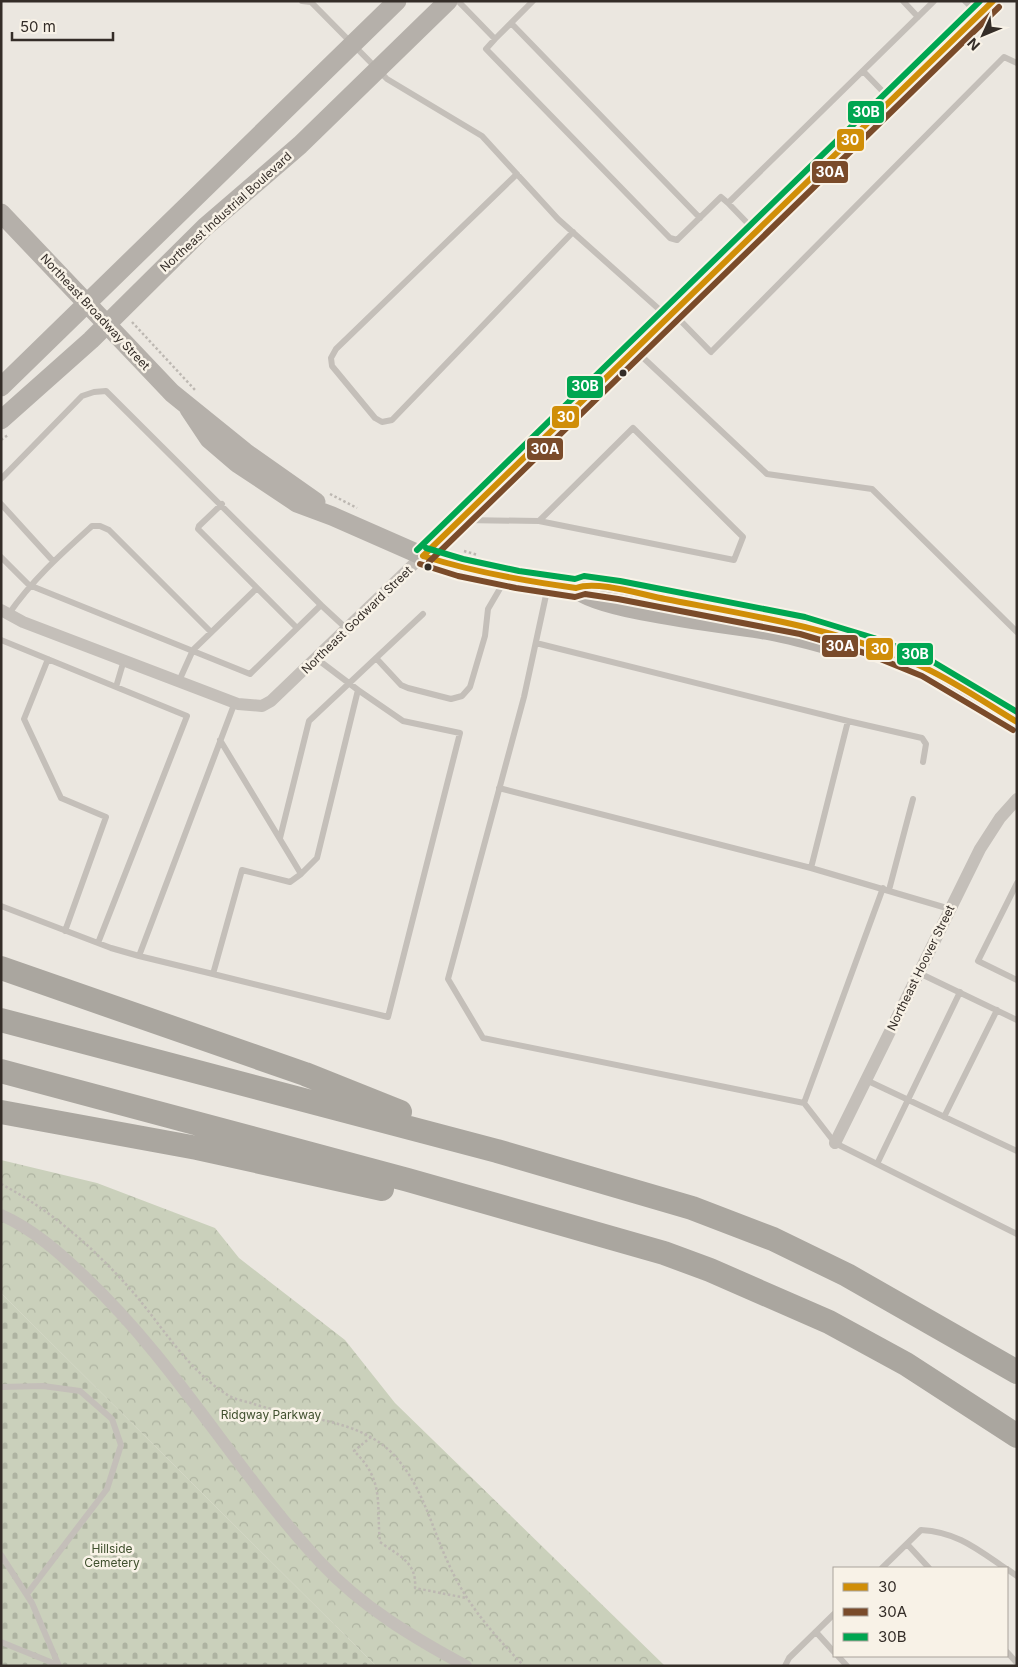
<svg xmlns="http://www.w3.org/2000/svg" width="1018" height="1667" viewBox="0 0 1018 1667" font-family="Inter,sans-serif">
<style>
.forest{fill:url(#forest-crowns)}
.cemetery{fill:url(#cemetery-stones)}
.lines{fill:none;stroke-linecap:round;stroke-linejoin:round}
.path{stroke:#bdb8b2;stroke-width:2.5;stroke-dasharray:2.5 2.5;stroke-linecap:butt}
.lane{stroke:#c4bfb9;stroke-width:6}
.street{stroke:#c4bfb9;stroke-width:12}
.secondary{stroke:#b5b0aa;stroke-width:19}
.highway{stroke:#aaa69f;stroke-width:24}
.bus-1-casing{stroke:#f8f2e7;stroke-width:10}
.bus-2-casing{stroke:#f8f2e7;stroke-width:10}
.bus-3-casing{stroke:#f8f2e7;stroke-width:10}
.bus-1{stroke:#d08e08;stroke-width:6}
.bus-2{stroke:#7a4b2a;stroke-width:6}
.bus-3{stroke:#00a651;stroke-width:6}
.bus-dot{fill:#342d28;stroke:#f8f2e7;stroke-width:2}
.labels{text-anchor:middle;stroke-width:5;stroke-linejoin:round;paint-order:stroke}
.street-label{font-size:12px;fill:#342d28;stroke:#f8f2e7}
.park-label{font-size:12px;fill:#40502e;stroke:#f8f2e7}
.line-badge{stroke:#f8f2e7;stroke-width:2}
.badge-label{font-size:14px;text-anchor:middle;font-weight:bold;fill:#fff}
</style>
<defs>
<pattern id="forest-crowns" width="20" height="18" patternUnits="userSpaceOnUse" patternTransform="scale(1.25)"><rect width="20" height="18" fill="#cad0bb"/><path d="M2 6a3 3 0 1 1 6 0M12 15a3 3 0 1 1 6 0" fill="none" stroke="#aeb3a1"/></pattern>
<pattern id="cemetery-stones" width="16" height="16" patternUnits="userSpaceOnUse" patternTransform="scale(1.25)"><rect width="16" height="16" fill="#cad0bb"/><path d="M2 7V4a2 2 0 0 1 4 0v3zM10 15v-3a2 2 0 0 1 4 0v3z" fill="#aeb3a1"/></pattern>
</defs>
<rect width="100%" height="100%" fill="#ebe7e0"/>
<!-- forest -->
<path class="forest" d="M1,1160L97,1183L215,1228L239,1258L345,1340L395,1403L665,1666H376L1,1293Z"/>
<!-- cemetery -->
<path class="cemetery" d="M1,1293L376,1666H1Z"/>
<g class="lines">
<!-- path -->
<path class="path" d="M132,322L196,391
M1,440L8,435
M330,494L357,508
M464,551L478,555
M1,1184C51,1210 95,1249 132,1291C163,1327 186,1368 226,1394C233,1399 243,1401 251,1403C296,1419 356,1417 392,1453C423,1485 431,1527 450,1567C468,1606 494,1635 524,1666
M371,1437L354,1451C385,1481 376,1503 380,1542C399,1556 417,1562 415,1588L466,1598"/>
<!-- lane -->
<path class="lane" d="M302,1L311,2L387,79L482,136L558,219L670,319
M458,1L495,39L533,1
M903,1L918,17
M965,1L980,15
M511,23L700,218
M495,39L486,49L670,238L677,240L721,197L728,203L934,1
M863,71L892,101
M517,174L336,349L331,358L332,366L375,418L382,422L392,420L573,232
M728,203L757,233
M674,314L711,352L1004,57L1017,63
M636,351L767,474L872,489L1017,632
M1,479L82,396L94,392L106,391L321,605L250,674L29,585L1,557
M1,504L53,561
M222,504L199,526L198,529L297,628
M461,520L539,521L734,560L743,537L633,428L539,521
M548,586L524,697L448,979L483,1038L804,1103L883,888
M321,605L348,630
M423,614L376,658L401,685L408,688L451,699L462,696L470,687L485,636L488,609L505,580
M8,615C33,579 60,555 92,526H100L109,530L211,632
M1,640L187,716L98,943
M536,643L848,721L811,868
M48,659L24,719L61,798L106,817L65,931
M179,681L193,650L257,588
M116,687L124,660
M848,721L922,738L926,744L923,762
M499,788L811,868L950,909
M280,838L309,721L376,658
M301,874L317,858L358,690L317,659
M1017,883L978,961L1017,980
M889,890L913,799
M1,906L111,948L139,956L235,702
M139,956L213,974L242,870L290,882L301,874L220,740
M919,973L1017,1020
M213,974L388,1017L460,733L403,721L358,690
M866,1080L1017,1151
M804,1103L835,1143L1017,1234
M944,1117L997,1010
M877,1164L960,992
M1,1387L43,1386L80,1391L112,1419L121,1445L107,1489L27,1594
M907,1544L929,1568
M1,1555L32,1603L59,1666
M882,1568L921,1530C957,1532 977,1549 1005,1568
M1007,1569L1017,1576
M816,1632L834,1652
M1,1642L58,1665
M1007,1652L1017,1663
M838,1656L847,1666
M785,1666L789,1658L834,1614"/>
<!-- street -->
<path class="street" d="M1,610L23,622L238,704L262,706L271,701L636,351L993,1
M835,1143L980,849L1000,818L1017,799
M1,1215C33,1229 61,1254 86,1278C176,1363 237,1473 321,1563C362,1607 414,1638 466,1666"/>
<!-- secondary -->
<path class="secondary" d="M1,213L172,393L245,452L316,502
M1,387L397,1
M189,409L209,439L237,463L297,503L332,516L423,556L463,569L505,579L576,588L584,585L619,590L802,625L871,646L926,668L1017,722
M1,420L91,340L205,227L300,145L448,1
M577,589C595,610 736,625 770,631C791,635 813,641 834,647"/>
<!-- highway -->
<path class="highway" d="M1,968L305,1074L400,1112
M1,1020L497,1151L692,1208L773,1239L847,1275L1017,1372
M1,1071L408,1180L664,1253L710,1270L829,1322L906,1364L1017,1436
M1,1112L197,1148L382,1189"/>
<!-- bus-1 casing -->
<g class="bus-1-casing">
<path id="bus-1" d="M423,556L993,1
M423,556C473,572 524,581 576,588C597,580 643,595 665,599C753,616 843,629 925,668C957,683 987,704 1017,722"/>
</g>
<!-- bus-2 casing -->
<g class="bus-2-casing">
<path id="bus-2" d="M429,562L999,7
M420,564L458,576L516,588L575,597L585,594L618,599L800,634L868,654L922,676L1013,730"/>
</g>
<!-- bus-3 casing -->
<g class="bus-3-casing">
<path id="bus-3" d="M426,548L463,559L519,571L575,579L584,576L620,581L805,617L874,638L930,660L1017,712
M417,550L980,1"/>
</g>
<!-- bus-1 -->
<use href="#bus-1" class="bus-1"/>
<!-- bus-2 -->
<use href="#bus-2" class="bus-2"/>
<!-- bus-3 -->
<use href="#bus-3" class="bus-3"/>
</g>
<!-- markers -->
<g class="bus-dot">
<circle cx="623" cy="373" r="4.5"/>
<circle cx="428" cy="567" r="4.5"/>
</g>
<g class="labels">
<!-- street labels -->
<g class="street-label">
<text transform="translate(226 212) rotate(-42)" y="4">Northeast Industrial Boulevard</text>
<text transform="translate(95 312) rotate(47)" y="4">Northeast Broadway Street</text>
<text transform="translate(357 620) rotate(-44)" y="4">Northeast Godward Street</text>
<text transform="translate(921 968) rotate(-64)" y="4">Northeast Hoover Street</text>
</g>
<!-- park labels -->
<g class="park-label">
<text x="271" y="1419">Ridgway Parkway</text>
<text x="112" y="1553">Hillside<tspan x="112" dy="14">Cemetery</tspan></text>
</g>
</g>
<g class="line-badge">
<rect x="847" y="100" width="38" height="24" rx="5" fill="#00a651"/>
<rect x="836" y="128" width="29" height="24" rx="5" fill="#d08e08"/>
<rect x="811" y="160" width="38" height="24" rx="5" fill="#7a4b2a"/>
<rect x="566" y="375" width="38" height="24" rx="5" fill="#00a651"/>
<rect x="551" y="405" width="29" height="24" rx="5" fill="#d08e08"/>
<rect x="526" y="437" width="38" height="24" rx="5" fill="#7a4b2a"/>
<rect x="821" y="634" width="38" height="24" rx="5" fill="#7a4b2a"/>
<rect x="865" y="637" width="29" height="24" rx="5" fill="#d08e08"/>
<rect x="896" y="642" width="38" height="24" rx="5" fill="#00a651"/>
</g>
<g class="badge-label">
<text x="866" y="117">30B</text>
<text x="850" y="145">30</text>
<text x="830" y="177">30A</text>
<text x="585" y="391">30B</text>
<text x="566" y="422">30</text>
<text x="545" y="454">30A</text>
<text x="840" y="651">30A</text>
<text x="880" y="654">30</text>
<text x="915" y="659">30B</text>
</g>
<!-- border -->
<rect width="1018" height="1667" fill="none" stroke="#342d28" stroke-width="5"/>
<!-- legend -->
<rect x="833" y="1567" width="175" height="90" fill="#f8f2e7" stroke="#aaa39b"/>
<rect x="843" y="1583" width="25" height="8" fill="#d08e08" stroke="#aaa39b"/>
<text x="878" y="1592" font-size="15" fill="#342d28">30</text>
<rect x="843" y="1608" width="25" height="8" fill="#7a4b2a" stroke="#aaa39b"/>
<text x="878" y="1617" font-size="15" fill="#342d28">30A</text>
<rect x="843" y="1633" width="25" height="8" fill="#00a651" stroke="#aaa39b"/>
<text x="878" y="1642" font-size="15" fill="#342d28">30B</text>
<!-- north arrow -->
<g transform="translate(983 35) rotate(226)" stroke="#f8f2e7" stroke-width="4" paint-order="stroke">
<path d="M0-4L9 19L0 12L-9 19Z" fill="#342d28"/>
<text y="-8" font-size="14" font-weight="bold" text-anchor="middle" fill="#342d28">N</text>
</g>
<!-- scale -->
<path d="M12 32v8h101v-8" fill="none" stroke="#342d28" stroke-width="2.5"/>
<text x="20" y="32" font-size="15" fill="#342d28" stroke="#f8f2e7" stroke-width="4" paint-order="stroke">50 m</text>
</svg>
